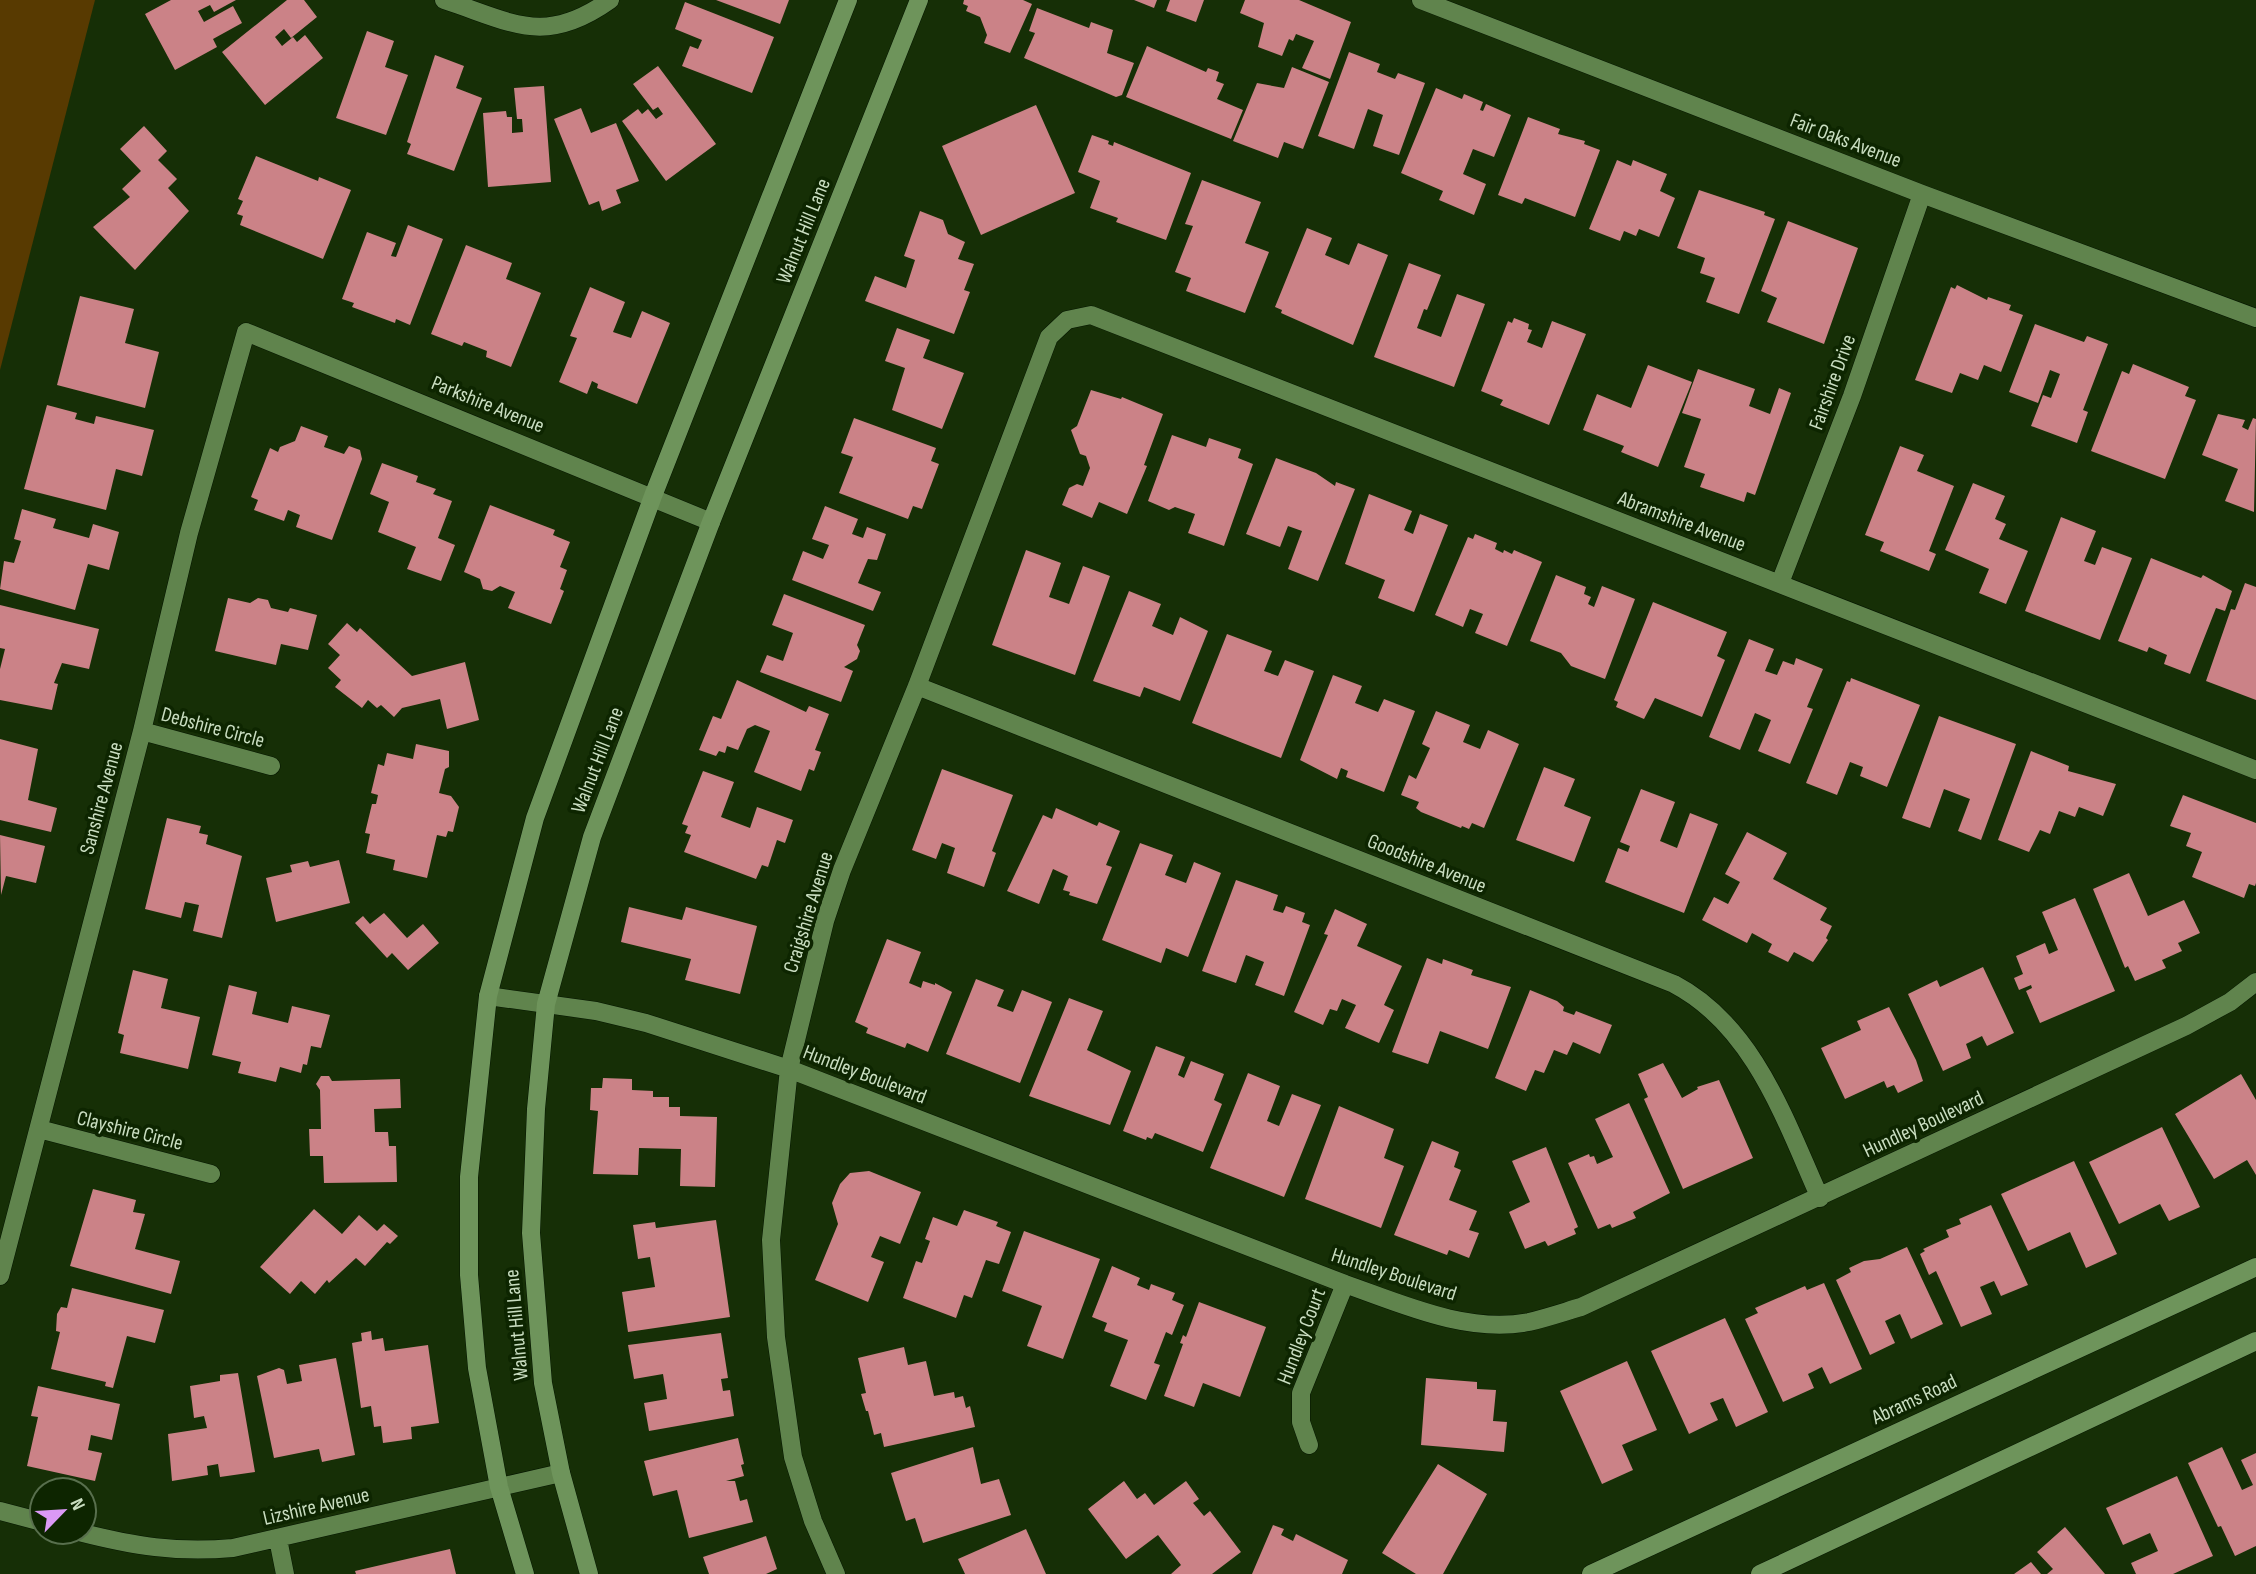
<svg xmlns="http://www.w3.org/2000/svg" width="2256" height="1574" viewBox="0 0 2256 1574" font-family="'Sofia Sans Condensed',sans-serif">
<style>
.green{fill:#583a01}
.building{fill:#cb8287}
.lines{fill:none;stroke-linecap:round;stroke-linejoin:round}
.minor-casing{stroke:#051600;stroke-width:19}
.major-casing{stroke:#051600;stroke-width:19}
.minor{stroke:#60844d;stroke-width:18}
.major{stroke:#6e945b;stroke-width:18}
.labels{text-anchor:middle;stroke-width:7;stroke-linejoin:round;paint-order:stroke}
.street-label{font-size:21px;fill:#c9ddc0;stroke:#0d2500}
</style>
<rect width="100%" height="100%" fill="#162f06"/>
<!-- green -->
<path class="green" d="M0,0H95L0,370Z"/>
<!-- building -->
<path class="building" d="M171,0H236L214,12L210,5L198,11L204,22L233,6L242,23L213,39L217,47L175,70L145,14Z
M287,0H304L317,17L291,38L284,29L275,37L282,46L293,37L297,42L305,35L323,58L265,105L222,52Z
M716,0H789L780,24Z
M964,0H1023L1032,4L1010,53L984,43L987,35L980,17L966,11L968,6L963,4Z
M1134,0H1157L1154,8Z
M1170,0H1204L1196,22L1166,11Z
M1245,0H1299L1351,22L1330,79L1302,68L1314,41L1296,34L1293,41L1289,39L1282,56L1258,47L1264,23L1240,13Z
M685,2L774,37L752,93L682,66L690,46L698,49L702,40L675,29Z
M1037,8L1089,28L1091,22L1113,30L1107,53L1134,63L1122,95L1116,97L1024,58L1035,33L1029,31Z
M367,31L394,41L385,67L408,75L386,135L336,118Z
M1147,46L1206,72L1208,68L1219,72L1216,81L1224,84L1217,99L1243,110L1231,139L1126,97Z
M1349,52L1380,64L1377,72L1395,79L1398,73L1425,83L1399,155L1373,146L1383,115L1368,109L1354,149L1318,136Z
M435,55L464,66L456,88L482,98L454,171L407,154L411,144L407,142Z
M658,66L716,144L666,181L622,121L638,109L642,114L648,109L656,119L663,114L658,107L653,110L633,84Z
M1292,67L1329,82L1303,149L1284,142L1278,158L1233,141L1257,83L1284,88Z
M544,86L551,182L488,187L483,113L506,111L507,117H512V133L523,132L522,119H517L514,88Z
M1436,88L1462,99L1464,94L1483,102L1480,110L1483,111L1486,104L1511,115L1494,157L1473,149L1463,174L1486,184L1474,215L1439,200L1443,191L1401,173Z
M1036,105L1075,193L981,235L942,146Z
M581,108L591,133L616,123L639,181L616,190L621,203L602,211L599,201L589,205L554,119Z
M1528,117L1560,129L1558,134L1585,141L1584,144L1600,150L1575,217L1525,198L1522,204L1498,195Z
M144,126L167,151L158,160L177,179L168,188L189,211L135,270L93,227L130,197L122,189L141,171L120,149Z
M1092,135L1109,141L1108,144L1113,146L1114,142L1191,173L1166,240L1116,222L1118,218L1090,208L1100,181L1078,172Z
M256,156L318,181L319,177L351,190L323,259L240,225L243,216L237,214L243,201L238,199Z
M1617,160L1631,166L1633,160L1667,174L1660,191L1675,198L1659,237L1639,229L1636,236L1624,231L1620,241L1589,229Z
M1202,180L1261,202L1245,243L1269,252L1245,313L1186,291L1191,278L1175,272L1193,226L1185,224Z
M1699,190L1765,212L1764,215L1775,219L1739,314L1706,302L1715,278L1700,273L1705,258L1677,248Z
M920,211L943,220L948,234L965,242L958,259L974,264L964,290L970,292L954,334L865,301L875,276L906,288L915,260L904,256Z
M1788,221L1858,248L1824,344L1767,322L1777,298L1761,291Z
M408,225L443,239L410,325L396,319L395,323L352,307L354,303L342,299L367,232L396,243L391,256L396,257Z
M1307,228L1332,238L1325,255L1349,265L1358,243L1388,255L1353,345L1281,313L1282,310L1275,307Z
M466,245L512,263L506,279L541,293L511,367L486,357L487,351L464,342L462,346L431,334Z
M1409,263L1441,275L1427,310L1424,309L1417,328L1441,337L1457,294L1485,304L1454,387L1374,357Z
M1957,285L1987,300L1988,297L2011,305L2009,310L2023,315L2001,372L1984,365L1978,380L1960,373L1952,393L1915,380L1951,287L1955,289Z
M590,287L625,302L613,332L631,338L642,311L670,323L637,404L597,388L598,384L592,381L587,394L559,382L577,338L570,336Z
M80,296L134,309L125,343L159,352L145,408L57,385Z
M1514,318L1529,324L1528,329L1532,330L1527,342L1542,348L1552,321L1586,334L1549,425L1500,405L1503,400L1481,391L1508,321L1512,323Z
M2035,324L2084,342L2087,336L2108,344L2083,410L2088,412L2077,443L2031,426L2043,395L2051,398L2060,374L2050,370L2038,403L2009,392Z
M897,328L930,340L923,358L964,373L942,429L892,410L905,368L885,361Z
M2133,364L2189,387L2185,396L2196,400L2165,479L2091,451L2122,371L2129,374Z
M1648,365L1692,382L1658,467L1621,452L1624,446L1583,430L1597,394L1631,408Z
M1698,369L1755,389L1749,406L1770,414L1779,388L1791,393L1755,495L1747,492L1744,502L1700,487L1705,474L1684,467L1701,419L1682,413Z
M1091,390L1121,399L1122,397L1163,414L1144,465L1147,466L1127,514L1099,502L1092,518L1062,505L1069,488L1077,484L1083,486L1090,468L1086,456L1080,454L1071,430L1077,426Z
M47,405L77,413L75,419L94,424L96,416L154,430L142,476L116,469L106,510L24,489Z
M2218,414L2245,420L2242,427L2248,430L2253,418L2256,419L2254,512L2225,501L2238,469L2202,455Z
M854,418L936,448L931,461L939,464L922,509L913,506L908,519L839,493L853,457L841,453Z
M301,426L328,436L324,447L344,454L349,446L360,450L362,459L332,540L296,527L300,515L288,510L284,521L254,510L258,500L251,497L270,448L278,452L280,447L295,441Z
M1172,435L1206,447L1209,438L1241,449L1238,458L1253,464L1224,546L1188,533L1195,514L1175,507L1169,510L1148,501Z
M1900,446L1924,455L1917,471L1954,486L1929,551L1936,554L1929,571L1880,551L1884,542L1865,535Z
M1276,458L1316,473L1335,486L1336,482L1355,489L1318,581L1288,569L1302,531L1288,526L1280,547L1246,534Z
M382,463L418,476L416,482L436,489L433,494L452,501L438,538L455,545L441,581L407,569L416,547L378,532L389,502L370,494Z
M1973,483L2005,496L1995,519L2006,524L1999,539L2028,551L2006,604L1979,593L1989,569L1945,550Z
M1369,494L1412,511L1404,530L1413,534L1420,514L1448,525L1414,612L1378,598L1385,580L1345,564Z
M490,505L555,530L553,535L570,542L560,567L567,570L560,589L564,591L551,624L508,608L515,592L500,586L492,591L483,589L480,579L464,572Z
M825,506L858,519L852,534L863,538L867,527L886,534L877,560L868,559L858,583L881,592L873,611L792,580L803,551L823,559L829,545L812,539Z
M22,509L56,519L53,528L89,538L93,524L119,532L109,570L88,564L75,610L0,589L4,561L14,563L21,541L14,539Z
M2061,517L2096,531L2084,561L2095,565L2102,547L2132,558L2100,640L2025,611Z
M1475,534L1497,543L1495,549L1503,553L1504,550L1512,554L1514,550L1542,562L1507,646L1475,633L1483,614L1470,609L1463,627L1435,615L1468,537L1473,539Z
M1026,550L1061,563L1049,597L1069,604L1083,566L1110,576L1075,675L992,645Z
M2151,558L2201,578L2203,575L2232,591L2225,611L2216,608L2190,674L2164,664L2167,655L2149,647L2147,652L2118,641Z
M1556,575L1586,587L1584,594L1591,597L1588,604L1594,607L1602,586L1635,599L1605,679L1571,666L1561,653L1530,641Z
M2245,583L2256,587V700L2206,681L2231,609L2235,610Z
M1129,591L1161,604L1152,626L1173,635L1180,617L1208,631L1180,701L1144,687L1140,697L1093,681Z
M784,594L865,625L857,645L860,651L857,659L844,667L853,671L841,702L760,672L767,655L783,661L793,633L772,625Z
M228,598L250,603L258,598L268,600L271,608L288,612L290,608L317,615L308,650L281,644L276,665L215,651Z
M1653,602L1727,632L1717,656L1725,660L1702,717L1655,698L1644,719L1616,707L1618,702L1614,700Z
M0,605L99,629L89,669L62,663L54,683L58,684L52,710L0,700V669L5,649L0,648Z
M347,623L357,632L360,628L412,676L465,662L479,720L447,729L440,699L402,708L394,717L381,705L377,708L368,700L362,708L335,687L341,680L328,668L340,655L328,644Z
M1227,634L1272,651L1264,671L1278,676L1285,660L1314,671L1281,758L1192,723Z
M1749,639L1774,649L1765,671L1777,675L1783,661L1794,665L1796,658L1823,669L1807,707L1813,709L1790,764L1758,751L1771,720L1755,713L1740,750L1709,737Z
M1333,675L1362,686L1355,703L1378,712L1384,699L1415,711L1384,792L1346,777L1348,771L1341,768L1337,779L1300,760Z
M1851,678L1920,705L1887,787L1860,776L1863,767L1850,762L1837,795L1806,783L1847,681L1850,682Z
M737,680L806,712L809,706L829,714L815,750L821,752L814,771L809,769L801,791L754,772L770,731L755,725L747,729L738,750L727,746L725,753L719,751L716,756L699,750L713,716L721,719Z
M1436,711L1470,725L1463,742L1480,749L1488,730L1519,744L1484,828L1472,823L1469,829L1462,826L1461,828L1421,812L1416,808L1419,802L1401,795L1409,775L1416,779L1430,748L1422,744Z
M1939,716L2016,744L1981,840L1958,831L1970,799L1944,789L1930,828L1902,818Z
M0,739L38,749L28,800L57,808L51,832L0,820Z
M416,744L449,751V767L445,769L439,793L451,796L459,807L453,832L448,831L446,837L437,835L427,878L393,870L395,860L366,853L370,834L365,833L372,804H376L378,795L371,793L378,764L384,766L387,753L413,759Z
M2031,751L2069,766L2068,771L2116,784L2103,816L2079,807L2075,817L2059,811L2050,834L2040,830L2029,852L1998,840Z
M1544,767L1575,779L1564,806L1591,817L1574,862L1516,840Z
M942,769L1013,795L992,851L996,853L984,887L947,873L955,848L942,843L936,859L912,850Z
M703,771L734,782L721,817L750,828L757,807L793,820L785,843L777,840L768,867L762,865L756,879L684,852L691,835L685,833L688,826L682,824Z
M1641,789L1675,802L1660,841L1677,848L1690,813L1718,824L1684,913L1605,882L1618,848L1628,852L1630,846L1620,842Z
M2183,795L2256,823V883L2255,886L2249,884L2244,898L2192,877L2202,852L2186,846L2191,833L2170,826Z
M1056,808L1097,826L1099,822L1120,831L1106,865L1112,867L1097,904L1069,895L1070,892L1063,890L1068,876L1053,869L1039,904L1007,891L1043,815L1052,819Z
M167,818L201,826L199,833L208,835L206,844L242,856L222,938L193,931L199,905L185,902L181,918L145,909Z
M1747,832L1787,853L1773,879L1827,908L1820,920L1832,926L1826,938L1828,940L1813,962L1794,952L1788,962L1768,952L1772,944L1752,933L1747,943L1702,920L1714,897L1728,904L1740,882L1725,874Z
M0,835L45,846L36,883L6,876L1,895Z
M1140,843L1173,855L1165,875L1186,883L1194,862L1221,873L1188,957L1166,948L1161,963L1102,940Z
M339,860L350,903L276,922L266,878L292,872L290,865L308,861L310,867Z
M2129,873L2148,916L2184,900L2200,933L2178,943L2182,951L2162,960L2166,968L2135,981L2128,966L2125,968L2093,889Z
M1236,880L1278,895L1273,910L1283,913L1286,906L1305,913L1302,922L1310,925L1284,996L1255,985L1264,962L1246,955L1236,983L1202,971Z
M2075,898L2115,991L2040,1023L2026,991L2032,988L2031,985L2019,990L2014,978L2023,974L2016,956L2045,943L2049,954L2058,950L2042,912Z
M629,907L682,920L686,907L757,926L740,994L685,980L691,959L621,942Z
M1335,909L1367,924L1357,946L1402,966L1384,1005L1394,1010L1379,1043L1345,1028L1356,1005L1342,999L1337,1011L1330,1009L1323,1025L1294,1012L1328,935L1324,934Z
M384,913L407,938L423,924L439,943L408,970L392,953L387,958L355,923L363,916L370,924Z
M887,939L921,952L909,983L921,988L923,981L935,985V983L952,992L928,1052L907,1043L905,1048L866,1033L868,1028L855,1022Z
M1427,958L1442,964L1443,959L1473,970L1471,975L1511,987L1488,1049L1440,1031L1428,1064L1392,1052Z
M1983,967L2014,1033L1987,1046L1982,1036L1966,1044L1971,1058L1943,1071L1908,994L1937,980L1940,987Z
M133,970L168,979L161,1008L200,1017L188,1069L120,1053L124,1035L118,1033Z
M976,979L1004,990L997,1006L1013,1012L1022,990L1052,1002L1020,1083L946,1054Z
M229,985L257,992L252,1014L288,1023L292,1006L330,1015L321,1048L311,1046L307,1065L303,1064L301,1073L280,1067L276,1082L238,1073L241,1062L212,1055Z
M1530,990L1557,1001L1564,1007L1563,1011L1574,1015L1576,1011L1612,1025L1600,1054L1573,1042L1567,1055L1554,1050L1544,1073L1535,1070L1526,1091L1495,1078Z
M1069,998L1103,1011L1087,1050L1131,1071L1110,1125L1029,1096Z
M1889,1007L1916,1060L1923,1081L1898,1093L1894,1085L1887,1088L1884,1081L1845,1099L1821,1048L1861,1030L1857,1021Z
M1156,1046L1185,1057L1178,1075L1184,1078L1191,1061L1224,1074L1214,1100L1222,1104L1203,1152L1155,1133L1152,1139L1147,1137L1146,1140L1123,1131Z
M1663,1063L1682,1098L1698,1089L1697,1087L1719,1080L1753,1158L1683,1189L1644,1099L1648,1097L1638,1074Z
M1248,1073L1280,1086L1267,1121L1279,1126L1292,1094L1321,1105L1284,1197L1210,1168Z
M2241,1074L2256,1100V1175L2247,1160L2214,1179L2175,1114Z
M321,1076H329L332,1081L400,1079L401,1108L374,1109L375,1132H388L389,1146H396L397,1182L324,1183L323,1156H310L309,1129H321L320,1090L316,1084Z
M603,1078L632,1079V1090L653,1091V1097H669V1107H680V1116L717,1117L715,1187L680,1186L681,1149L639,1148L638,1175L593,1174L598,1111L590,1110L591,1088H602Z
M1629,1103L1670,1193L1633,1212L1636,1218L1612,1228L1610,1224L1598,1229L1568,1163L1589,1154L1590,1157L1594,1156L1597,1164L1613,1157L1595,1119Z
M1339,1106L1394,1129L1384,1158L1404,1166L1381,1228L1305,1199Z
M2162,1127L2200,1207L2169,1221L2160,1204L2119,1224L2089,1162Z
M1432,1141L1459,1152L1454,1167L1461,1170L1449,1200L1477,1211L1469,1230L1479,1233L1469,1258L1449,1250L1447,1255L1394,1235Z
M1546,1147L1578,1227L1574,1229L1576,1234L1548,1246L1545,1241L1525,1249L1509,1212L1530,1202L1512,1161Z
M2074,1161L2117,1254L2086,1268L2070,1232L2028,1251L2001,1194Z
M869,1171L921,1192L900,1244L880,1236L871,1257L884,1262L868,1302L815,1280L838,1224L832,1203L840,1184L850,1173Z
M93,1189L136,1200L133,1212L145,1214L135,1249L180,1261L171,1294L70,1266Z
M1991,1205L2028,1285L2001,1296L1994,1281L1980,1287L1992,1314L1961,1327L1936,1271L1929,1275L1920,1254L1925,1251L1923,1249L1949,1237L1946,1230L1961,1224L1959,1219Z
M314,1209L342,1234L359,1215L377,1231L384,1224L398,1236L390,1244L387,1242L365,1266L356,1258L329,1283L327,1280L315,1294L301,1281L290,1294L260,1267Z
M964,1210L998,1222L996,1226L1011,1232L999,1264L986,1260L972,1298L964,1295L956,1318L903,1298L916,1261L922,1263L930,1241L925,1239L933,1217L957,1226Z
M716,1220L730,1317L628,1332L622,1292L655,1287L650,1257L638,1259L633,1225L655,1222L656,1228Z
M1024,1231L1100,1259L1063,1359L1027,1346L1042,1306L1002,1291Z
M1907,1247L1943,1324L1911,1339L1900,1314L1885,1321L1895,1343L1870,1355L1836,1280L1851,1272L1849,1268L1864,1261L1880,1259Z
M1112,1266L1140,1278L1137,1285L1149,1290L1151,1284L1175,1293L1172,1300L1184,1305L1172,1335L1166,1332L1154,1363L1160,1365L1146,1400L1110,1386L1128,1340L1104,1331L1107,1323L1092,1317Z
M1824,1283L1862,1369L1830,1384L1822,1367L1808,1374L1814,1388L1783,1402L1745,1319L1758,1313L1755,1308L1805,1286L1807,1290Z
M72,1288L164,1310L155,1343L127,1336L113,1388L105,1386L106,1382L51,1369L60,1332L56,1331L57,1314L61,1307L67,1308Z
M1199,1302L1266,1327L1240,1397L1203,1383L1194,1407L1164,1396L1183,1344L1180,1343L1183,1335L1186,1337Z
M1725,1318L1768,1412L1736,1427L1723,1398L1710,1403L1718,1420L1689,1434L1651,1351Z
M371,1331L372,1340L383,1338L385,1351L428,1345L439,1423L411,1427L412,1439L383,1443L381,1426L374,1427L371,1406L361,1408L352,1343L362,1341L361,1333Z
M721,1333L728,1378L721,1379L723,1391L730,1390L734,1416L649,1431L644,1403L667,1399L663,1374L634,1379L628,1345Z
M904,1347L908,1365L926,1361L934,1396L954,1392L955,1398L963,1396L966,1408L970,1406L975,1427L884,1447L881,1433L874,1435L868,1411H866L861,1394L866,1393L858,1358Z
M336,1358L355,1455L322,1462L319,1449L274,1458L257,1376L279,1368L284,1370L287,1384L302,1381L299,1365Z
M1627,1361L1657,1430L1622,1445L1633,1470L1602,1484L1560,1391Z
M238,1373L255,1472L220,1477L218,1464L207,1466L208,1475L172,1481L168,1434L207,1428L204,1416L194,1418L190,1386L220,1381V1375Z
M1426,1378L1477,1382V1389L1496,1390L1493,1421L1507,1422L1504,1452L1421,1445Z
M38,1386L120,1404L112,1440L91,1435L88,1450L102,1453L95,1481L27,1466L38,1417L31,1416Z
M738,1438L744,1464L741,1465L744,1476L726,1481H735L740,1501L747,1499L753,1522L689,1538L677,1490L653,1496L644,1461Z
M973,1447L981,1484L999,1479L1011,1515L923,1543L915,1518L906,1521L891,1473Z
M2222,1447L2242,1490L2253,1485L2241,1460L2256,1453V1546L2235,1556L2221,1526L2218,1527L2188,1463Z
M1438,1464L1487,1494L1443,1574H1416L1382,1553Z
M2177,1476L2213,1556L2173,1574H2136L2131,1563L2158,1551L2150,1533L2123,1545L2106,1508Z
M1124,1481L1137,1499L1145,1493L1154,1505L1186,1481L1199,1499L1193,1503L1204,1516L1210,1511L1241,1552L1212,1574H1171L1181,1565L1158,1535L1126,1559L1088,1509Z
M1273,1525L1284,1529L1281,1535L1293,1541L1296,1534L1348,1560L1342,1574H1252Z
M2065,1527L2105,1574H2047L2053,1569L2037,1552Z
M1026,1529L1046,1574H965L958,1559Z
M766,1536L777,1569L766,1574H709L703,1557Z
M450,1549L456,1574H356L355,1571Z
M2031,1562L2041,1574H2014Z"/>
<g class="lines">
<!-- minor casing -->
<g class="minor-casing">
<path id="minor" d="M444,0C512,22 544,47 610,0
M1421,0L1922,194L2256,318
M1780,583L1852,396L1922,194
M917,686L1674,984C1754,1026 1785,1120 1820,1198
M142,731L271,766
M488,996L596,1011L646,1023L789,1069L1345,1284C1402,1304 1467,1334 1529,1322C1546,1318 1564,1312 1581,1307L2186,1026L2230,1002L2256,982
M39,1129L211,1174
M0,1276L142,731L189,533L246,332L711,522
M1309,1445L1301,1422V1393L1345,1284
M0,1511L42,1522
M79,1532C134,1546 176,1553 233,1548L561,1473
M278,1539L285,1574
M836,1574L813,1521L793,1457L776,1337L771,1240L789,1069L825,921L842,870L917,686L1049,337L1067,320L1091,315L2256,770"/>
</g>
<!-- major casing -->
<g class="major-casing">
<path id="major" d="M525,1574L499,1487L477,1368L469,1275V1177L488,996L535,818L653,496L848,0
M589,1574L561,1473L543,1383L531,1233L536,1109L546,1004L592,837L711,522L919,0
M1591,1574L2256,1267
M1760,1574L2256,1341"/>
</g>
<!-- minor -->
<use href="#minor" class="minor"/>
<!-- major -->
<use href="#major" class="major"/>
</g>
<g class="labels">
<!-- street labels -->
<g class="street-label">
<text transform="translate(1846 140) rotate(21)" y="7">Fair Oaks Avenue</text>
<text transform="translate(803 231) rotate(-68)" y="7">Walnut Hill Lane</text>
<text transform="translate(1832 382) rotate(-70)" y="7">Fairshire Drive</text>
<text transform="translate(488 404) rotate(22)" y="7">Parkshire Avenue</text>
<text transform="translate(1682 521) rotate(21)" y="7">Abramshire Avenue</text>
<text transform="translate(213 727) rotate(15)" y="7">Debshire Circle</text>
<text transform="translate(597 760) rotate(-69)" y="7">Walnut Hill Lane</text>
<text transform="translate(101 798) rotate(-75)" y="7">Sanshire Avenue</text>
<text transform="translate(1427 863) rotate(22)" y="7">Goodshire Avenue</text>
<text transform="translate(808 912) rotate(-73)" y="7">Craigshire Avenue</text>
<text transform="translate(865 1074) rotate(21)" y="7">Hundley Boulevard</text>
<text transform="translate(1923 1124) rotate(-25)" y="7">Hundley Boulevard</text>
<text transform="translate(130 1130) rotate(14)" y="7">Clayshire Circle</text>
<text transform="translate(1394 1274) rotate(18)" y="7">Hundley Boulevard</text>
<text transform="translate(516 1325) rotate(-95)" y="7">Walnut Hill Lane</text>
<text transform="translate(1301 1336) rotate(-69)" y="7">Hundley Court</text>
<text transform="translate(1914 1399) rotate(-25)" y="7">Abrams Road</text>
<text transform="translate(316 1506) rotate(-13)" y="7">Lizshire Avenue</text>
</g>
</g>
<!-- north arrow -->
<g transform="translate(63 1511) rotate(65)"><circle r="33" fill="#0d2500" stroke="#586f4d" stroke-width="2"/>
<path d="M0-5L12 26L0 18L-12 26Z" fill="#db99f6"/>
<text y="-10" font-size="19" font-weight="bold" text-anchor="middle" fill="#c9ddc0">N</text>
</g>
</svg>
